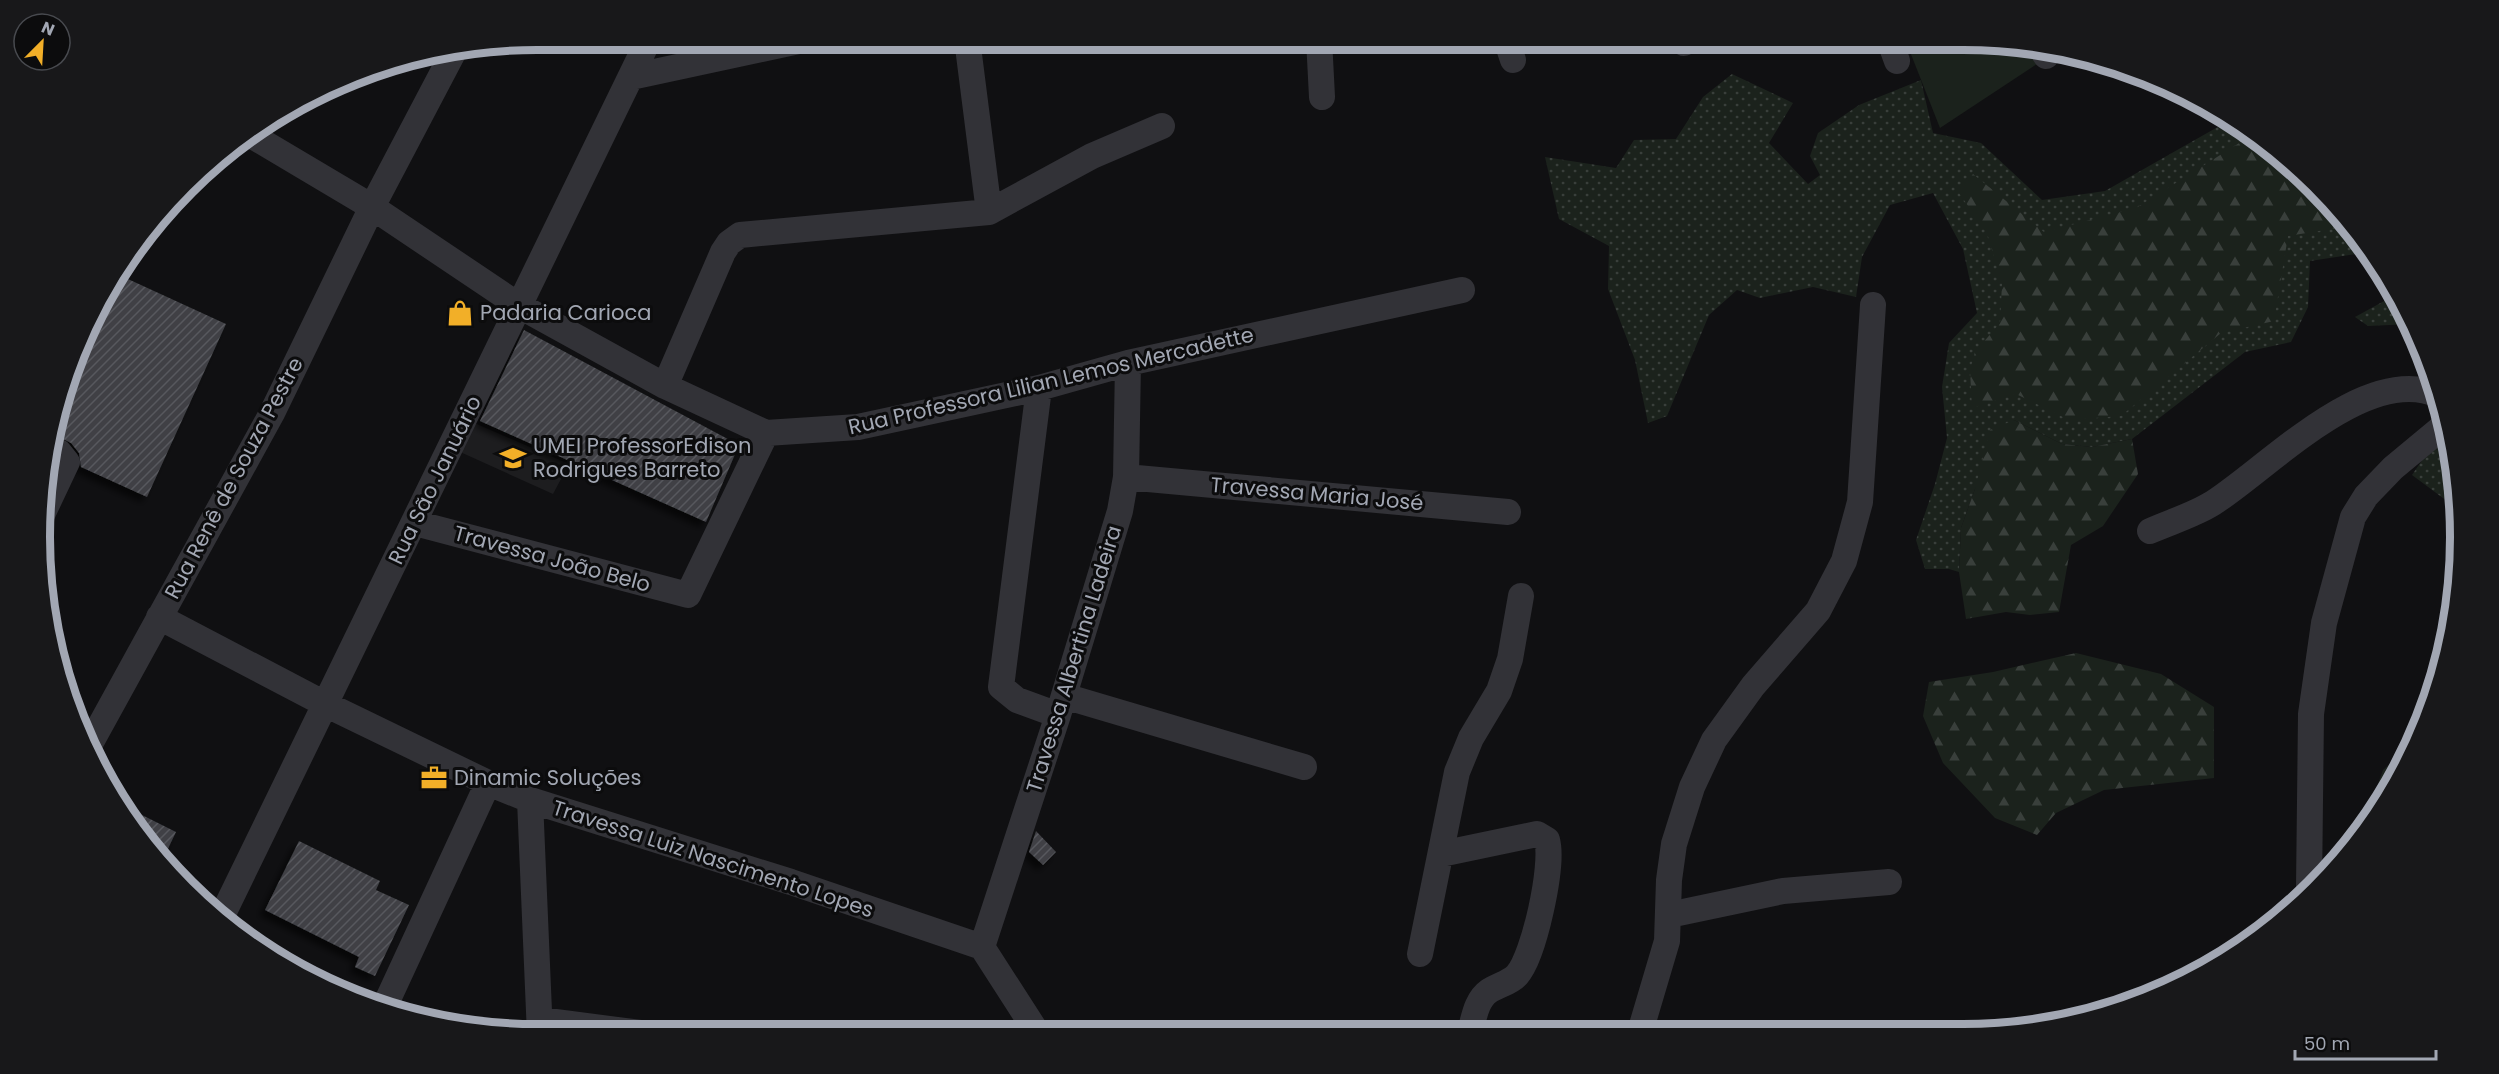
<svg xmlns="http://www.w3.org/2000/svg" width="2499" height="1074" viewBox="0 0 2499 1074" font-family="Poppins,sans-serif">
<style>
.built{fill:#1d1d1f}
.grass{fill:url(#grass-dots)}
.forest{fill:url(#forest-firs)}
.park{fill:#1b221c}
.building{fill:url(#building-hatch);filter:url(#shadow)}
.lines{fill:none;stroke-linecap:round;stroke-linejoin:round}
.minor{stroke:#323237;stroke-width:26}
.labels{text-anchor:middle;stroke-width:6;stroke-linejoin:round;paint-order:stroke}
.poi-label{font-size:21px;fill:#a2a7b3;stroke:#0c0c0d;text-anchor:start}
.street-label{font-size:21px;fill:#a2a7b3;stroke:#0c0c0d}
.rim{fill:none;stroke:#a2a7b3;stroke-width:8}
</style>
<defs>
<pattern id="grass-dots" width="8" height="8" patternUnits="userSpaceOnUse" patternTransform="scale(1.5)"><rect width="8" height="8" fill="#1b221c"/><path d="M2 2h.1M6 6h.1" fill="none" stroke="#393f3b" stroke-width="1.8" stroke-linecap="round"/></pattern>
<pattern id="forest-firs" width="22" height="20" patternUnits="userSpaceOnUse" patternTransform="scale(1.5)"><rect width="22" height="20" fill="#1b221c"/><path d="M5 1l3.5 6h-7zM16 11l3.5 6h-7z" fill="#393f3b"/></pattern>
<pattern id="building-hatch" width="6" height="6" patternUnits="userSpaceOnUse" patternTransform="scale(1.5)"><rect width="6" height="6" fill="#3f4045"/><path d="M-1 1l2-2M0 6l6-6M5 7l2-2" fill="none" stroke="#58595d"/></pattern>
<filter id="shadow"><feDropShadow dx="-5.5" dy="5.5" stdDeviation="3" flood-color="#0009"/></filter>
</defs>
<rect width="100%" height="100%" fill="#101012"/>
<!-- built -->
<path class="built" d="M472,422L569,464L553,494L458,451Z"/>
<!-- grass -->
<path class="grass" d="M1732,74L1793,103L1769,143L1808,184L1820,175L1810,156L1818,133L1859,105L1921,80L1933,133L1981,143L2042,200L2105,191L2230,120L2291,163L2357,234L2369,252L2310,261L2308,307L2291,342L2245,352L2132,439L2092,447L2062,444L2014,420L1975,489L1961,528L1959,572L1949,569H1925L1916,540L1935,484L1947,438L1942,387L1949,343L1977,313L1963,249L1933,193L1890,205L1862,257L1856,297L1813,287L1760,298L1737,290L1709,315L1667,416L1648,423L1635,360L1608,289L1609,246L1559,219L1545,157L1616,168L1634,140L1676,139L1703,97Z
M2395,295L2411,324L2368,326L2355,317Z
M2447,433L2459,505V513L2455,507L2412,475L2431,447Z"/>
<!-- forest -->
<path class="forest" d="M2252,135L2291,163L2350,226L2288,236L2274,321L2221,333L2121,416L2069,420L2016,394L1972,408L1970,370L1975,352L2000,323L2002,284L1987,233L1959,193L1973,174L2044,232L2136,208Z
M2014,420L2062,444L2092,447L2132,439L2138,474L2103,526L2071,545L2059,612L2030,615L2006,612L1966,619L1959,572L1961,528L1975,489L1990,430Z
M2076,653L2161,674L2214,707V778L2104,790L2056,813L2037,835L1995,818L1943,763L1923,716L1929,682L1993,672Z
M2405,750L2371,815L2367,814L2383,770Z"/>
<!-- park -->
<path class="park" d="M1905,39H1962L2052,54L1940,128Z"/>
<!-- building -->
<path class="building" d="M117,274L226,324L147,497L81,467L79,453L71,443L51,433L106,288Z
M524,330L739,445L706,522L480,421Z
M122,805L176,832L164,857Z
M1036,831L1056,852L1043,865L1029,852Z
M299,841L380,881L376,890L409,905L375,976L355,967L359,957L265,910Z"/>
<g class="lines">
<!-- minor -->
<path class="minor" d="M967,39L989,212
M1319,39L1322,97
M1506,39L1513,60
M1683,39L1684,43
M1889,39L1897,61
M2044,53L2046,56
M631,77L808,39
M249,134L372,207L518,305L665,386L766,433L858,427L1039,388L1128,363L1462,290
M665,386L723,252L729,243L740,235L989,212L1092,156L1162,126
M1039,388L1001,687L1017,700L1058,715
M1126,477L1508,512
M41,517L67,462L59,452L48,447
M415,523L688,595L766,433
M2150,531C2170,522 2194,515 2213,503C2268,468 2366,363 2438,395
M159,617L325,704L488,783L530,800L791,882L982,947
M1064,696L1304,767
M90,744L272,413L372,207L453,53
M530,800L540,1035
M1441,854L1537,834L1547,840C1554,865 1534,956 1517,975C1510,983 1498,985 1489,991C1476,1000 1474,1018 1470,1032
M2309,888L2311,714L2324,623L2353,517L2366,496L2393,468L2446,424
M1669,915L1783,891L1889,882
M220,920L649,39
M982,947L1058,715L1120,511L1126,477L1128,363
M982,947L1038,1034
M1420,954L1457,772L1471,738L1499,691L1510,659L1521,596
M383,1010L488,783
M540,1020L656,1035
M1640,1032L1667,941L1669,880L1674,844L1692,787L1714,740L1753,686L1818,611L1844,561L1860,502L1873,305"/>
</g>
<!-- icons -->
<defs>
<g id="shop-bare" transform="scale(2.07)"><path d="M-5-2.5h2.3a2.7 3.5 0 0 1 5.4 0H5L5.5 6h-11ZM-1.5-2.5h3a1.5 2.3 0 0 0-3 0Z" fill="#f2af28" stroke="#0c0c0d" stroke-width="2.5" paint-order="stroke"/></g>
<g id="school-bare" transform="scale(2.07)"><path d="M0-5L7-2L0 1L-7-2ZM-4 1L0 2.5L4 1V4Q0 6-4 4Z" fill="#f2af28" stroke="#0c0c0d" stroke-width="2.5" paint-order="stroke"/></g>
<g id="office-bare" transform="scale(2.07)"><path d="M-6-3h4V-5.5h4V-3h4V5H-6ZM-1-4.5V-3h2v-1.5ZM-6 0V1H6V0Z" fill="#f2af28" stroke="#0c0c0d" stroke-width="2.5" paint-order="stroke"/></g>
</defs>
<g fill-rule="evenodd">
<use href="#shop-bare" x="460" y="313"/>
<use href="#school-bare" x="513" y="458"/>
<use href="#office-bare" x="434" y="778"/>
</g>
<g class="labels">
<!-- poi labels -->
<g class="poi-label">
<text x="480" y="320">Padaria Carioca</text>
<text x="533" y="453">UMEI ProfessorEdison<tspan x="533" dy="24">Rodrigues Barreto</tspan></text>
<text x="454" y="785">Dinamic Soluções</text>
</g>
<!-- street labels -->
<g class="street-label">
<text transform="translate(1051 381) rotate(-13)" y="7">Rua Professora Lilian Lemos Mercadette</text>
<text transform="translate(234 478) rotate(-62)" y="7">Rua Renê de Souza Pestre</text>
<text transform="translate(435 480) rotate(-64)" y="7">Rua São Januário</text>
<text transform="translate(1317 494) rotate(5)" y="7">Travessa Maria José</text>
<text transform="translate(552 559) rotate(15)" y="7">Travessa João Belo</text>
<text transform="translate(1074 659) rotate(-73)" y="7">Travessa Albertina Ladeira</text>
<text transform="translate(713 859) rotate(18)" y="7">Travessa Luiz Nascimento Lopes</text>
</g>
</g>
<!-- crop -->
<path d="M0 0H2499V1074H0ZM537 50H1963A487 487 0 0 1 2450 537V537A487 487 0 0 1 1963 1024H537A487 487 0 0 1 50 537V537A487 487 0 0 1 537 50Z" fill="#18181a" fill-rule="evenodd"/>
<path class="rim" d="M537 50H1963A487 487 0 0 1 2450 537V537A487 487 0 0 1 1963 1024H537A487 487 0 0 1 50 537V537A487 487 0 0 1 537 50Z"/>
<!-- north arrow -->
<g transform="translate(42 42) rotate(24)"><circle r="28" fill="#0c0c0d" stroke="#484a4f" stroke-width="1.5"/>
<path d="M0-4.5L10 22L0 15L-10 22Z" fill="#f2af28"/>
<text y="-9" font-size="16" font-weight="bold" text-anchor="middle" fill="#a2a7b3">N</text>
</g>
<!-- scale -->
<path d="M2295 1050v9h141v-9" fill="none" stroke="#a2a7b3" stroke-width="3"/>
<text x="2304" y="1050" font-size="18" fill="#a2a7b3" stroke="#0c0c0d" stroke-width="4.5" paint-order="stroke">50 m</text>
</svg>
